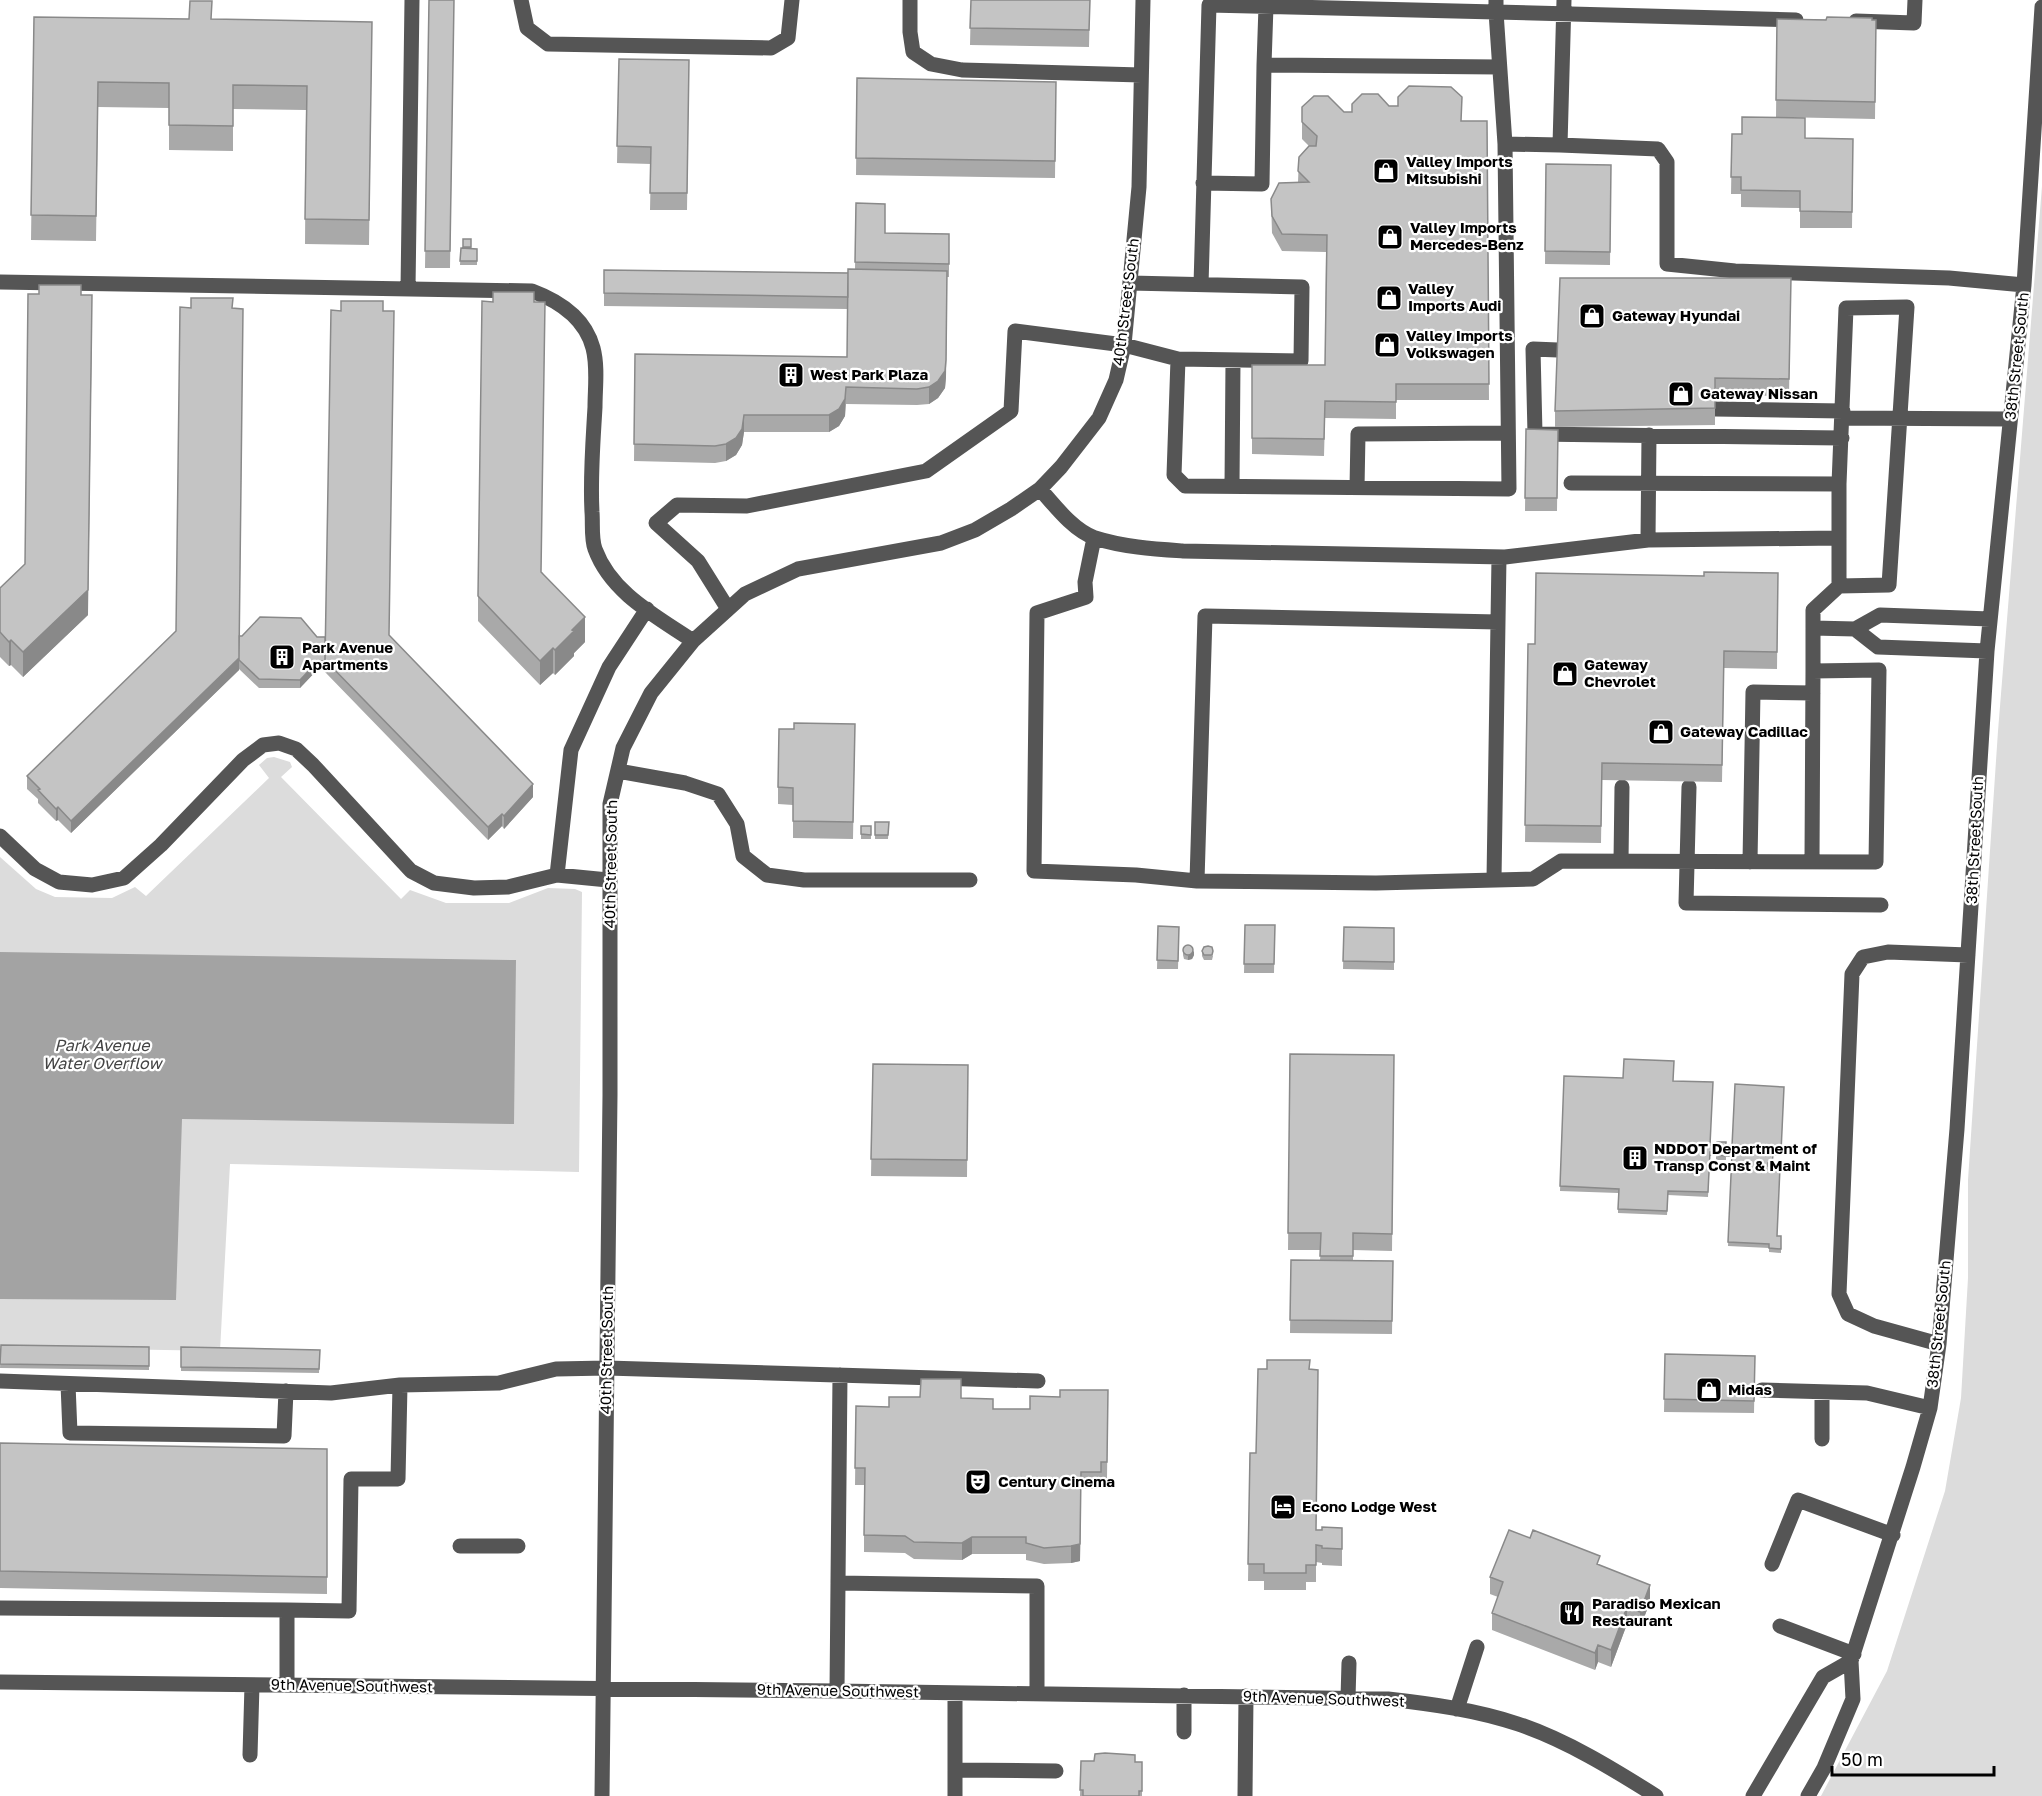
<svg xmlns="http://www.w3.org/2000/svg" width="2042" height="1796" viewBox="0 0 2042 1796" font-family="'Golos Text',sans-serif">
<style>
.green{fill:#dcdcdc}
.water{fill:#a3a3a3}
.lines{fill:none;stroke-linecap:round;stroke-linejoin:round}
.minor{stroke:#555;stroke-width:15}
.wall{fill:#a9a9a9}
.shaded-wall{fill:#898989}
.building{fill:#c4c4c4;stroke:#898989;stroke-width:1.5}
.labels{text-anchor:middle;stroke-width:4.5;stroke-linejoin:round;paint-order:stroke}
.poi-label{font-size:15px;font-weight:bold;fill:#000;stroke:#fff;text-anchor:start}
.street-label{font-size:15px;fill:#000;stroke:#fff}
.water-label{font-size:16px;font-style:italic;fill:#444;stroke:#fff}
</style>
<rect width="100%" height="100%" fill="#fff"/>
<!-- green -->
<path class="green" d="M2042,186V1796H1821L1887,1671L1945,1491L1961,1398L1968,1278V1180L1998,731Z
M274,757L290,762L292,767L281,777L401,899L410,890L446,903H509L548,888L575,889L582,892L579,1172L230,1164L220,1351L0,1347V857L36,889L55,897L112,898L135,887L146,896L269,778L259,765L267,758Z"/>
<!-- water -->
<path class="water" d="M0,952L516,960L514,1124L182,1119L176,1300L0,1299Z"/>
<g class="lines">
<!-- minor -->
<path class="minor" d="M521,0L527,28L548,44L771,48L788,38L792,0
M910,0V32L913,52L931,64L962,70L1141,75
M1496,0V12L1796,20
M1564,0L1560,145L1658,149L1667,162V264L1735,271L1949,278L2024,285
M1266,6L1264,65L1499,67
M1856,21L1914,23L1915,0
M1505,144L1560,145
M1203,183L1262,184L1264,65
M0,282L532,291C559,301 585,318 593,348C598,367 595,388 595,407C593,442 590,478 592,512C593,524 591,538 595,549C611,593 656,616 693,641
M1130,283L1302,287L1301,361L1178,359
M408,289L412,0
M1558,350L1533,349L1535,434L1842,438
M1715,409L1843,411
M1843,418L2010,419
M1571,483L1839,484
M1232,486L1233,361
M1357,488L1358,434L1508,433
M1040,489C1055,506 1073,530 1095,538C1123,547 1154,549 1183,551L1505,557L1648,540L1839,538
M1094,538L1085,582L1086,597L1037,613L1034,871L1136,875L1197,881L1376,883L1533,879L1561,861L1876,862L1879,670L1813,671L1812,861
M1648,540L1649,435
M728,609L698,561L656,523L677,505L747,506L926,471L1011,411L1015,331L1124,345L1178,359L1174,475L1185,486L1509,489L1505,144L1496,12L1209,5L1201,285
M1813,628L1855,629L1880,615L1990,619
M1855,629L1878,647L1987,651
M1813,671V610L1839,586V484L1846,308L1907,307L1889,585L1839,586
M618,771L685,783L718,794L737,824L743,856L767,875L804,880H970
M1689,787L1686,903L1881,905
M0,836L35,869L59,882L92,885L124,878L161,845L243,760L263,745L279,743L296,749L313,765L411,871L434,883L474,888L508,887L557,875L608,880
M1621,861L1622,787
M1750,862L1753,692L1813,693
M557,875L571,750L609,667L647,609
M1494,879L1499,557
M1197,881L1205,616L1498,622
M1939,1344L1874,1326L1848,1314L1839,1294L1852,974L1863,957L1888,952L1968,955
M0,1381L331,1393L400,1385L499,1383L556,1369L607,1368L1038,1381
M68,1384L70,1433L284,1436L286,1391
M1762,1390L1867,1393L1930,1408
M1822,1439V1392
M460,1546H518
M1772,1564L1798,1500L1893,1535
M838,1583L840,1375
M0,1608L287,1610V1685
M287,1610L349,1611L351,1479H398L400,1385
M1780,1626L1854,1654
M0,1682L837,1691L1388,1699C1432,1704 1476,1710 1518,1724C1566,1740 1613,1769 1656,1796
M837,1691L838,1583L1037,1586V1694
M1184,1695V1732
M1348,1698L1349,1663
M1457,1709L1477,1647
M250,1755L252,1685
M955,1770L1056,1771
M602,1796L610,1095V804L623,748L651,693L693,641L745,594L798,569L941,543L975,530L1011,509L1040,489L1061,467L1099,418L1116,380L1124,345L1139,187L1143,0
M955,1796V1693
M1245,1796L1246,1696
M1753,1796L1823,1677L1851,1661
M1808,1796L1824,1768L1853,1699L1851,1661L1913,1467L1930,1408L1939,1344L1957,1129L1987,651L2024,285L2042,7"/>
</g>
<!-- wall -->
<path class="wall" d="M429,0H454L450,268H425Z
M971,0H1090L1089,47L970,45Z
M34,17L372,22L369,245L305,244L306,110L233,109V151L169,150V108L98,107L96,241L31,240Z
M1777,19L1876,20L1875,119L1776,117Z
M619,59L689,60L687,210H650L651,164L617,163Z
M857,78L1056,82L1055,178L856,175Z
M1389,106L1461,121H1487L1489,400H1396V419L1325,418L1324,456L1252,454V365H1325L1326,252L1282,251L1272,233L1271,199L1298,182L1299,157L1309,146L1302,139V107L1344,112H1352Z
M1732,134L1805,138L1853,139L1852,228H1800V208L1741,207V194H1731Z
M1546,164L1611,165L1610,265L1545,264Z
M856,203L885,233L949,234V277H947L946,377L945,388L938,398L929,404L917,405L846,404L845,416L839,426L829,432H744L742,445L736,455L726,461L715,463L634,461L635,354L847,357L848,309L604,306V270L848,273L855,269Z
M463,239H471V249H477V265H460L461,248H463Z
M1791,278L1789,396L1715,395V425L1555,427V411Z
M1526,429L1558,430L1557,511H1525Z
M542,572L585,642L574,653V656L555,675L553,673L540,685L478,621V596Z
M1778,573L1777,669L1724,668L1722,782L1602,780L1601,843L1525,842L1528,644H1535L1704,576Z
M0,588L88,615L23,677L11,665L9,666L0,657Z
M389,635L533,797L504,829L502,826L488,840L325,672V670L318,669L300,688H259L239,669V670L71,833L58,820L56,821L38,803V799L27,789V776L239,636L317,637Z
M855,724L853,839L793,838V805L778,804V787L794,729Z
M875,822H889L888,839H875Z
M861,826H871V839H861Z
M1245,925H1275L1274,973H1244Z
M1158,926L1179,927L1178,969H1157Z
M1344,927L1394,928V970L1343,969Z
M1183,950L1194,955L1192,959L1188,960L1184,959L1183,955Z
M1202,951L1213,956L1212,960H1204L1202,956Z
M1290,1054L1394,1055L1392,1251L1353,1250V1261H1393L1392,1334L1290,1333L1291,1260H1320L1321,1250H1288Z
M873,1064L968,1065L967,1177L871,1176Z
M1564,1076L1673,1081L1710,1145L1732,1146L1784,1087L1781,1156H1773L1772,1159L1777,1236H1781V1253L1769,1252V1248L1728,1246L1732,1157H1726V1160H1716V1156H1710L1708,1197L1668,1195L1667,1215L1618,1213V1193L1560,1191Z
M1,1345L149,1347V1370L0,1368Z
M181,1347L320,1350L319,1373L181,1371Z
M1665,1354L1755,1356L1754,1413L1664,1412Z
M1310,1369L1316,1530L1342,1528V1566L1322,1565V1563L1316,1562V1582H1306V1590H1264V1581H1248L1250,1453H1256Z
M1108,1390L1107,1479L1101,1478V1489H1081L1080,1561L1071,1563L1044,1564L1026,1560V1554H972L962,1560L914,1559L905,1553L864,1552V1485H855L856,1406L889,1407L961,1398L993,1409H1030L1060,1397Z
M0,1443L327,1449V1594L0,1588Z
M1600,1565L1650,1602L1640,1628L1627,1624L1611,1667L1598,1662L1595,1670L1492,1630V1613L1498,1597L1490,1594V1577Z
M1081,1761L1142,1762V1796H1080Z"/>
<!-- shaded-wall -->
<path class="shaded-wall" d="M947,271L946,377L945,388L938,398L929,404V387Z
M243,309L239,670L71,833V821L239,658Z
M92,320L88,615L23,677V652Z
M846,387L845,416L839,426L829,432V415Z
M744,415V432L742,445L736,455L726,461V444Z
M585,617V642L574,653V656L555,675V650L572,630Z
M11,640V665L9,666V642Z
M553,648V673L540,685V661Z
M318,661V669L300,688V680Z
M533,784V797L504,829V816Z
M58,807V820L56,821V809Z
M502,814V826L488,840V827Z
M1194,951V955L1192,959L1188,960V956Z
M1081,1489L1080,1561L1071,1563V1546Z
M972,1537V1554L962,1560V1543Z
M1650,1585V1602L1640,1628V1612Z
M1627,1607V1624L1611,1667V1650Z
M1598,1645V1662L1595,1670V1653Z"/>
<!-- building -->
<path class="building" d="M429,0H454L450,251H425Z
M971,0H1090L1089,30L970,28Z
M190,1H212L211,19L372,22L369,220L305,219L307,86L233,85V126L169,125V83L98,82L96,216L31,215L34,17L189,19Z
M1827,17L1872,18V20H1876L1875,102L1776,100L1777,19L1826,20Z
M619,59L689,60L687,193H650L651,147L617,146Z
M857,78L1056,82L1055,161L856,158Z
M1409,86L1451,87L1462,97L1461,121H1487L1489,384H1396V402L1325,401L1324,439L1252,438V365H1325L1327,235L1282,234L1272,216L1271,199L1279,183L1309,182L1298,171L1299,157L1309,146H1316L1317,136L1302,122V107L1314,96H1328L1344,112H1352V104L1362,94H1378L1389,106H1398V97Z
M1742,117L1805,118V138L1853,139L1852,212L1800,211V191L1741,190V177H1731L1732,134H1742Z
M1546,164L1611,165L1610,252L1545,251Z
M856,203L885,204V233L949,234V264L855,262Z
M463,239H471V247H463Z
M461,248L477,249V261H460Z
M848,269L947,271L946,360L945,371L938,381L929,387L917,389L846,387L845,399L839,409L829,415H744L742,429L736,438L726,444L715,446L634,444L635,354L847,357Z
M604,270L848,273V297L604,293Z
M1560,278H1791L1789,379L1715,378V408L1555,411Z
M39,285H81V295H92L88,590L23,652L11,640L9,642L0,632V588L25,564L28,294H39Z
M493,292H534V302H545L541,572L585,617L572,630L574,631L555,650L553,648L540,661L478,596L482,301L493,302Z
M191,298H233L232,308L243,309L239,658L71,821L58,807L56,809L38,790L40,789L27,776L176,631L180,307L191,308Z
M341,301H383V311H394L389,635L533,784L504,816L502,814L488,827L325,660L331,310L341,311Z
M1526,429L1558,430L1557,498H1525Z
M1704,572L1778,573L1777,652L1724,651L1722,765L1602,763L1601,826L1525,825L1528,644H1535L1536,573L1704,576Z
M260,617L301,618L317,637H325V661H318L300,680L259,679L239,660V636H242Z
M794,723L855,724L853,822L793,821V788L778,787L779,729H794Z
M875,822H889L888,835H875Z
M861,826H871V835L861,834Z
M1245,925H1275L1274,964H1244Z
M1158,926L1179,927L1178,961L1157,960Z
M1344,927L1394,928V962L1343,961Z
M1183 950a5 5 0 1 1 10 0a5 5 0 1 1-10 0Z
M1208,946L1212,947L1213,951L1212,955H1204L1202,951L1204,947Z
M1290,1054L1394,1055L1392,1234L1353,1233V1256H1320L1321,1233H1288Z
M1624,1059L1674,1061L1673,1081L1713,1082L1710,1145H1716L1717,1142H1726V1145L1732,1146L1735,1084L1784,1087L1781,1152L1769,1151L1768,1155H1773L1772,1163H1768V1166L1780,1167L1777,1236H1781V1249L1769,1248V1244L1728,1242L1732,1153L1726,1152V1156L1716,1155V1152H1710L1708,1192L1668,1191L1667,1211L1618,1209L1619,1189L1560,1186L1564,1076L1623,1078Z
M873,1064L968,1065L967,1160L871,1159Z
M1291,1260L1393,1261L1392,1321L1290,1320Z
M1,1345L149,1347V1366L0,1364Z
M181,1347L320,1350L319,1369L181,1367Z
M1665,1354L1755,1356L1754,1401L1664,1399Z
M1267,1360H1310L1309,1369L1318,1370L1316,1530H1322V1527L1342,1528V1549L1322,1548V1546L1316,1545V1565H1306V1573H1264V1564H1248L1250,1453H1256L1258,1369H1267Z
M921,1379H961V1398L993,1399V1409H1030V1396L1060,1397V1390H1108L1107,1462H1101V1472H1081L1080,1544L1071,1546L1044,1548L1026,1543V1537H972L962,1543L914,1542L905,1536L864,1535L865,1468H855L856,1406L889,1407V1397H920Z
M0,1443L327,1449V1577L0,1571Z
M1509,1530L1530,1538L1533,1530L1600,1556L1597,1564L1650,1585L1640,1612L1627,1607L1611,1650L1598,1645L1595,1653L1492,1613L1503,1582L1490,1577Z
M1105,1753L1135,1755V1762H1142V1791H1139V1796H1083V1790H1080L1081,1761H1094L1095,1754Z"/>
<!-- icons -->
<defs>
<g id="shop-square" transform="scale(1.35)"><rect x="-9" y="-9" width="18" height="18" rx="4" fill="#000" stroke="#fff"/><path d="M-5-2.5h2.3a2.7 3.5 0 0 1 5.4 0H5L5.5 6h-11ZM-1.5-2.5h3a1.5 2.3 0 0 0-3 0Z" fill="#fff"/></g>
<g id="building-square" transform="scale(1.35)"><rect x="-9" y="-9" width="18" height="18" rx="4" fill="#000" stroke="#fff"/><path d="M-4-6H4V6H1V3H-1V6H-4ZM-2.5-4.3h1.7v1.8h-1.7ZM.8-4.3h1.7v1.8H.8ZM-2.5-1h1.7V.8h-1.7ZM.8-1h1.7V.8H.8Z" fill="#fff"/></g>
<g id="theatre-square" transform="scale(1.35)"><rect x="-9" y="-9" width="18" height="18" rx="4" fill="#000" stroke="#fff"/><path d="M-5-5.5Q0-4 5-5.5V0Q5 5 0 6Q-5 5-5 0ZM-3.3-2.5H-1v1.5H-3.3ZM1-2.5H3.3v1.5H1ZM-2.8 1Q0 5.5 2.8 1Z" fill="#fff"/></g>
<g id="hotel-square" transform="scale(1.35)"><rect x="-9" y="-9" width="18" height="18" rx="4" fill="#000" stroke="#fff"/><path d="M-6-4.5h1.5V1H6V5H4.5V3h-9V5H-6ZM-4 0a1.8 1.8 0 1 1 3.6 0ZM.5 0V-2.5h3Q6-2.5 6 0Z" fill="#fff"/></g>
<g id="restaurant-square" transform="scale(1.35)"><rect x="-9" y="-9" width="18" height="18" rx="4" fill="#000" stroke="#fff"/><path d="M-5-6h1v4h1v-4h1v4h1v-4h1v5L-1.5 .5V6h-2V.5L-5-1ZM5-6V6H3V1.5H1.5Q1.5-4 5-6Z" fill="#fff"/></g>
</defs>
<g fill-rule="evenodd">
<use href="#shop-square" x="1386" y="171"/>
<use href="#shop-square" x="1390" y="237"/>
<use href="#shop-square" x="1389" y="298"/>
<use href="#shop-square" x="1592" y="316"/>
<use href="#shop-square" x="1387" y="345"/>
<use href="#building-square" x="791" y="375"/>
<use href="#shop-square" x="1681" y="394"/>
<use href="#building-square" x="282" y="657"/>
<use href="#shop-square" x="1565" y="674"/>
<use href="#shop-square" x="1661" y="732"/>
<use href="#building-square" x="1635" y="1158"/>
<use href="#shop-square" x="1709" y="1390"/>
<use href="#theatre-square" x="978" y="1482"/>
<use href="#hotel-square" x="1283" y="1507"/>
<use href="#restaurant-square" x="1572" y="1613"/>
</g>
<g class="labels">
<!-- poi labels -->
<g class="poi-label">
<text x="1406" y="167">Valley Imports<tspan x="1406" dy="17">Mitsubishi</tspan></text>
<text x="1410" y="233">Valley Imports<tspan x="1410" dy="17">Mercedes-Benz</tspan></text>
<text x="1408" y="294">Valley<tspan x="1408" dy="17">Imports Audi</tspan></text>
<text x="1612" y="321">Gateway Hyundai</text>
<text x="1406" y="341">Valley Imports<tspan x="1406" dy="17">Volkswagen</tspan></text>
<text x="810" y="380">West Park Plaza</text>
<text x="1700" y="399">Gateway Nissan</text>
<text x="302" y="653">Park Avenue<tspan x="302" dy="17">Apartments</tspan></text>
<text x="1584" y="670">Gateway<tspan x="1584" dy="17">Chevrolet</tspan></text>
<text x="1680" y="737">Gateway Cadillac</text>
<text x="1654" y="1154">NDDOT Department of<tspan x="1654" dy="17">Transp Const &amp; Maint</tspan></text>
<text x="1728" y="1395">Midas</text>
<text x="998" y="1487">Century Cinema</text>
<text x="1302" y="1512">Econo Lodge West</text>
<text x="1592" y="1609">Paradiso Mexican<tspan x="1592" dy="17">Restaurant</tspan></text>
</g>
<!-- street labels -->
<g class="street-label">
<text transform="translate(1126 302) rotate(-83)" y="5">40th Street South</text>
<text transform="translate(2017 356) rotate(-84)" y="5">38th Street South</text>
<text transform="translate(1975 840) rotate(-87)" y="5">38th Street South</text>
<text transform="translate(611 864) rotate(-89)" y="5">40th Street South</text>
<text transform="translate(1939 1324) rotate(-84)" y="5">38th Street South</text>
<text transform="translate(607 1350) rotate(-89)" y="5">40th Street South</text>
<text transform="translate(352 1686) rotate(1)" y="5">9th Avenue Southwest</text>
<text transform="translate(838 1691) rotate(1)" y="5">9th Avenue Southwest</text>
<text transform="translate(1324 1699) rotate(2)" y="5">9th Avenue Southwest</text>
</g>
<!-- water labels -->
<g class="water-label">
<text x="102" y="1051">Park Avenue<tspan x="102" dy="18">Water Overflow</tspan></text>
</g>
</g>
<!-- scale -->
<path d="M1832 1766v9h162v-9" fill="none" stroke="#000000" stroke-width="3"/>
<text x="1841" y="1766" font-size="18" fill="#000000" stroke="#ffffff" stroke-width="4.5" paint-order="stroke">50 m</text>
</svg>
